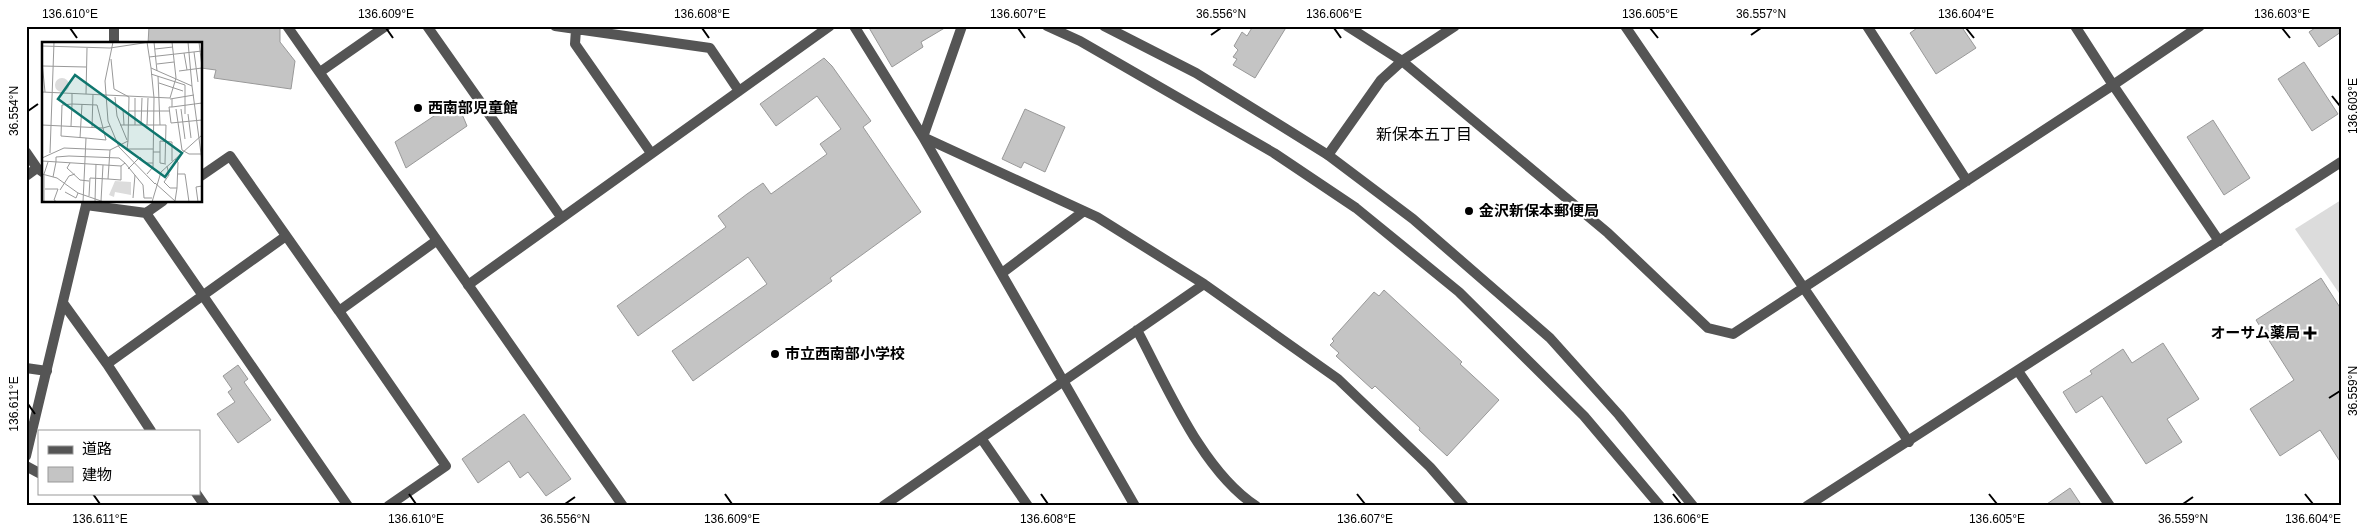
<svg xmlns="http://www.w3.org/2000/svg" width="2367" height="532" viewBox="0 0 2367 532" font-family="Helvetica,'Noto Sans JP',sans-serif">
<style>
.green{fill:#dcdcdc}
.building{fill:#c4c4c4;stroke:#999}
.lines{fill:none;stroke-linecap:round;stroke-linejoin:round}
.minor{stroke:#555;stroke-width:10}
.tertiary{stroke:#555;stroke-width:10}
.ticks{fill:none;stroke:#000;stroke-width:2}
.poi-dot{fill:#000;stroke:#fff;stroke-width:2}
.labels{text-anchor:middle;stroke-width:4.5;stroke-linejoin:round;paint-order:stroke}
.poi-label{font-size:15px;font-weight:bold;fill:#000;stroke:#fff;text-anchor:start}
.neighbourhood-label{font-size:16px;fill:#000;stroke:#fff}
.inset-road{fill:none;stroke:#999;stroke-width:1}
.view{fill:#0f766e;fill-opacity:0.15;stroke:#0f766e;stroke-width:2.5}
.inset-edge{fill:none;stroke:#000;stroke-width:2.5}
.neatline{fill:none;stroke:#000;stroke-width:2}
.ticks-label{font-size:12px;text-anchor:middle;fill:#000}
</style>
<rect width="100%" height="100%" fill="#fff"/>
<!-- green -->
<path class="green" d="M2341,200V296L2295,229Z"/>
<!-- building -->
<path class="building" d="M149,26H280V42L295,61L291,89L214,78L216,70L201,68V44H148Z
M868,26H948L921,42L923,47L892,67Z
M1253,26H1287L1255,78L1233,65L1237,59L1233,57L1238,50L1234,46L1242,32L1247,36Z
M1920,26H1961L1976,48L1936,74L1910,33Z
M2318,26H2341V32L2319,47L2309,32Z
M824,58L832,66L871,121L863,127L921,212L830,278L832,281L693,381L672,351L767,284L748,257L638,336L617,306L726,227L718,216L747,194L763,183L771,194L827,154L820,144L841,129L817,96L776,126L760,104Z
M2304,62L2338,114L2312,131L2278,79Z
M452,104L462,114L467,126L406,168L395,142Z
M1025,109L1065,127L1045,172L1024,162L1021,168L1002,159Z
M2213,120L2250,178L2224,195L2187,137Z
M2321,278L2341,309V463L2320,430L2280,456L2250,409L2294,380L2256,320Z
M1384,290L1462,362L1460,364L1499,400L1447,456L1419,430L1420,428L1375,386L1372,389L1336,356L1339,353L1330,345L1334,341L1332,339L1374,292L1379,296Z
M2163,343L2199,399L2167,419L2182,442L2146,464L2102,396L2076,413L2063,392L2092,374L2090,371L2123,349L2132,363Z
M238,365L248,379L244,382L271,420L238,443L217,414L235,402L228,392L232,389L223,376Z
M524,414L571,479L546,496L528,472L520,478L509,461L478,483L462,459Z
M2070,488L2082,506H2044Z"/>
<g class="lines">
<!-- minor -->
<path class="minor" d="M427,26L561,217
M555,26L576,29V26
M854,26L923,137L962,26
M1347,26L1402,61L1455,26
M1625,26L1909,442
M1867,26L1967,181
M2200,26L2113,85L2219,241
M320,72L386,26
M923,137L1097,217L1204,284L1338,379L1430,467L1464,506
M923,137L1135,506
M26,152L37,168L44,173
M651,153L575,44L576,29L710,48L739,91
M1328,155L1381,80L1402,61L1608,233L1708,328L1733,334L2113,85L2075,26
M26,176L37,168
M201,176L230,156L339,311L436,241
M86,205L146,213L163,201
M146,213L348,506
M1002,273L1084,211
M468,285L830,26
M63,303L107,364L151,431
M339,311L446,466L388,506
M1137,330C1167,386 1202,471 1256,506
M107,364L286,236
M26,368L47,371
M981,438L1028,506
M26,466L39,473
M196,493L205,506
M883,506L1204,284"/>
<!-- tertiary -->
<path class="tertiary" d="M287,26L623,506
M1047,26L1080,41L1274,153L1356,208L1459,292L1584,416L1660,506
M1104,26L1196,73L1328,155L1413,219L1550,338L1619,415L1693,506
M114,44V26
M2018,371L2110,506
M26,456L87,201
M1807,506L2341,162"/>
</g>
<!-- ticks -->
<path class="ticks" d="M70,28L77,38M386,28L393,38M702,28L709,38M1018,28L1025,38M1334,28L1341,38M1650,28L1658,38M1966,28L1974,38M2282,28L2290,38M1211,35L1221,28M1751,35L1761,28M2332,96L2340,106M28,111L38,104M2329,398L2340,391M28,404L35,414M93,494L100,504M409,494L416,504M725,494L732,504M1041,494L1048,504M1357,494L1365,504M1673,494L1681,504M1989,494L1997,504M2305,494L2313,504M565,504L575,497M2183,504L2193,497"/>
<!-- markers -->
<g class="poi-dot">
<circle cx="418" cy="108" r="5"/>
<circle cx="1469" cy="211" r="5"/>
<path d="M2307.5 325.5h5v5h5v5h-5v5h-5v-5h-5v-5h5z"/>
<circle cx="775" cy="354" r="5"/>
</g>
<g class="labels">
<!-- poi labels -->
<g class="poi-label">
<text x="428" y="113">西南部児童館</text>
<text x="1479" y="216">金沢新保本郵便局</text>
<text x="2300" y="338" text-anchor="end">オーサム薬局</text>
<text x="785" y="359">市立西南部小学校</text>
</g>
<!-- neighbourhood labels -->
<g class="neighbourhood-label">
<text x="1424" y="140">新保本五丁目</text>
</g>
</g>
<!-- overview -->
<g transform="translate(42 42)">
<rect width="160" height="160" fill="#fff"/>
<path d="M13 43a7 7 0 1 1 14 0a7 7 0 1 1-14 0ZM73,139L89,140V153L73,150L72,155L67,153Z" fill="#dcdcdc"/>
<path class="inset-road" d="M71,0L63,39L66,79L77,105L113,142M105,0L109,26L150,44L160,119M112,0L115,29M146,0L150,44M157,0L160,25M0,4L68,6L108,0M113,7L131,5M152,10L156,40M142,11L145,28M107,15L160,9M69,17L72,47L87,55L86,99M0,20L3,50M115,22L132,20M0,24L44,25M137,29L160,26M109,32L143,43V72M116,34L118,83M117,41L141,49M0,50L128,56L134,36L130,0M30,51V62L20,63L19,94L44,96M44,52L45,6M73,55L75,74L85,98M128,57L152,53M130,57V65L160,61M73,62L81,67L82,83M130,65H127L129,81L160,78M134,67L140,108L147,112H160M139,67L143,97M87,69H128M146,72L149,96M0,83L61,86L64,98L44,96L41,160M78,83H124L123,121M93,83V56M99,83L100,56M105,83L106,56M29,84L30,62L55,63L61,86L68,84M50,86L51,52M38,96L40,62M68,108L66,137L79,138V124M111,110H118V121L124,122M118,110V99L130,100V119M8,111L12,0M0,116L22,106L68,108L86,99L85,107H111M133,117L136,120L135,146M0,119L79,124L83,121L101,143L102,156H110M14,120V115L27,114L77,116L83,121M28,121L25,126L38,138L47,139M125,124L127,133L122,140L128,146H135L133,159M86,127L98,115L104,121H111M0,132L15,136L36,151L62,160M105,132L111,125L112,56L109,26M135,132H143L147,160M11,135L14,120M113,141L133,159M3,147H16L12,158L15,160M18,148L27,134L33,132M23,150L34,156L36,151M47,154L48,136L66,137M91,156L93,133M59,159L61,123M2,160V132L6,120M53,160L54,122M110,160L119,130L160,93M156,160L154,145L160,144"/>
<path class="view" d="M33,33L140,111L123,135L16,57Z"/>
<rect width="160" height="160" class="inset-edge"/>
</g>
<!-- border -->
<rect width="2367" height="532" fill="none" stroke="#ffffff" stroke-width="55"/>
<!-- legend -->
<rect x="38" y="430" width="162" height="65" fill="#ffffff" stroke="#999999"/>
<rect x="48" y="446" width="25" height="8" fill="#555555" stroke="#999999"/>
<text x="82" y="454" font-size="15" fill="#000000">道路</text>
<rect x="48" y="467" width="25" height="15" fill="#c4c4c4" stroke="#999999"/>
<text x="82" y="480" font-size="15" fill="#000000">建物</text>
<rect x="28" y="28" width="2312" height="476" class="neatline"/>
<g class="ticks-label">
<text x="70" y="18">136.610°E</text>
<text x="386" y="18">136.609°E</text>
<text x="702" y="18">136.608°E</text>
<text x="1018" y="18">136.607°E</text>
<text x="1221" y="18">36.556°N</text>
<text x="1334" y="18">136.606°E</text>
<text x="1650" y="18">136.605°E</text>
<text x="1761" y="18">36.557°N</text>
<text x="1966" y="18">136.604°E</text>
<text x="2282" y="18">136.603°E</text>
<text transform="translate(2353 106) rotate(-90)" y="4">136.603°E</text>
<text transform="translate(14 111) rotate(-90)" y="4">36.554°N</text>
<text transform="translate(2353 391) rotate(-90)" y="4">36.559°N</text>
<text transform="translate(14 404) rotate(-90)" y="4">136.611°E</text>
<text x="100" y="523">136.611°E</text>
<text x="416" y="523">136.610°E</text>
<text x="565" y="523">36.556°N</text>
<text x="732" y="523">136.609°E</text>
<text x="1048" y="523">136.608°E</text>
<text x="1365" y="523">136.607°E</text>
<text x="1681" y="523">136.606°E</text>
<text x="1997" y="523">136.605°E</text>
<text x="2183" y="523">36.559°N</text>
<text x="2313" y="523">136.604°E</text>
</g>
</svg>
